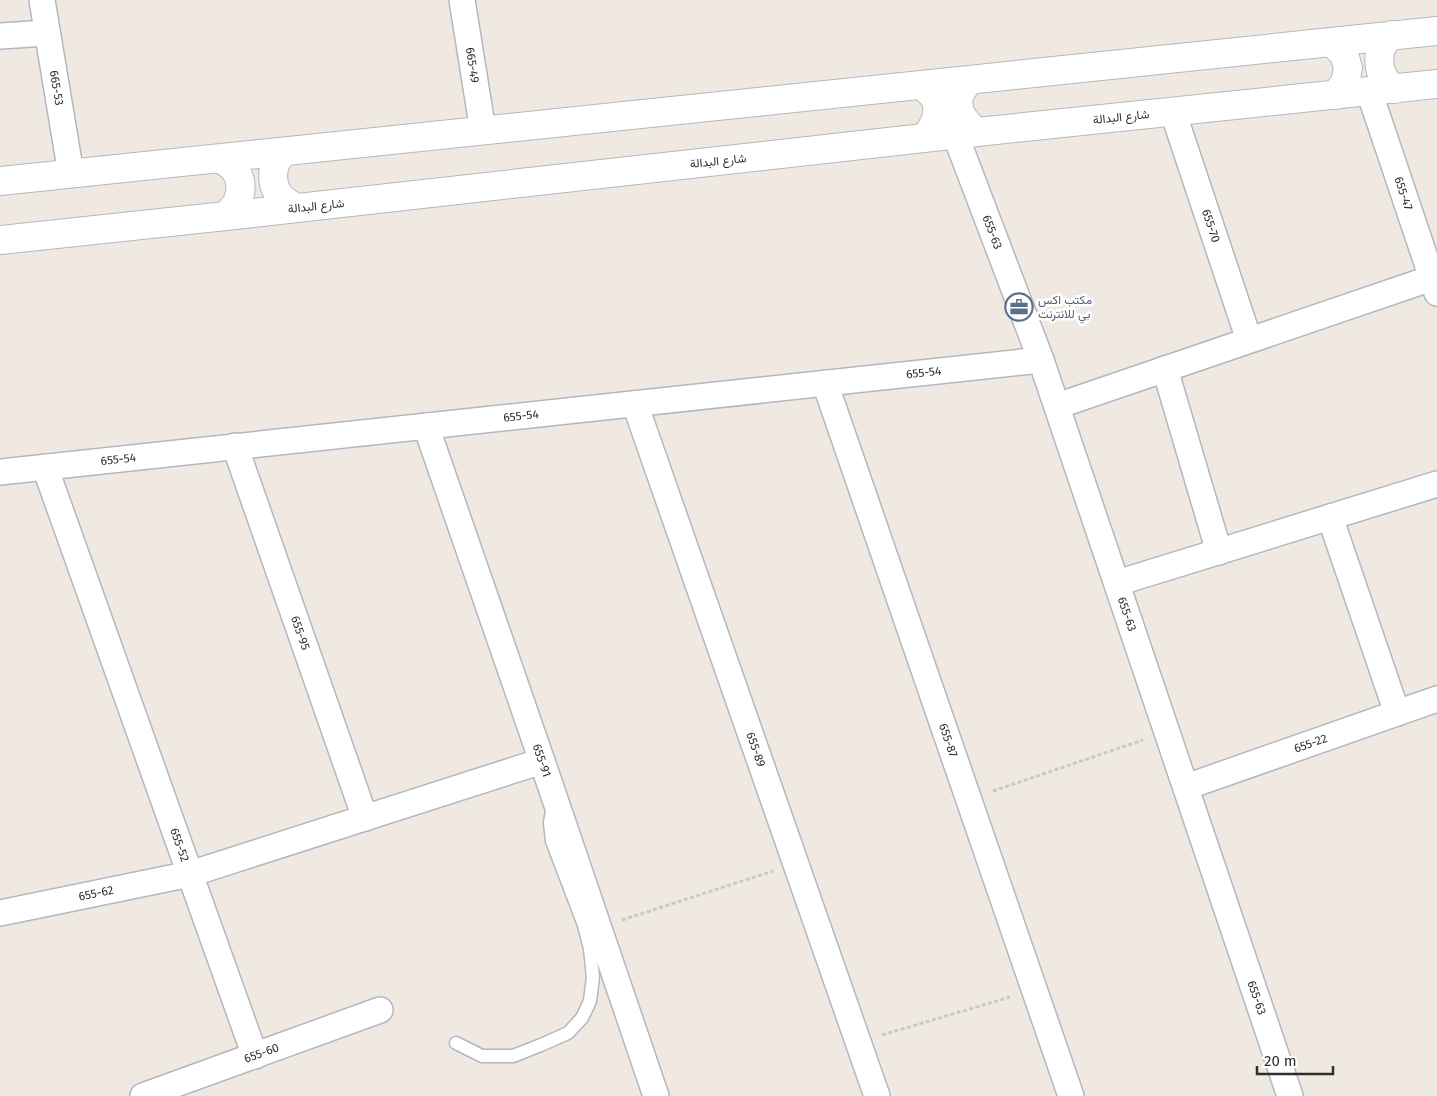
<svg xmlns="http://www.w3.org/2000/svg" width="1437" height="1096" viewBox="0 0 1437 1096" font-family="'Fira Sans',Vazirmatn,sans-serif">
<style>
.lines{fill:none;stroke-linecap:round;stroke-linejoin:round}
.lane-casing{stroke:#b4b7c1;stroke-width:15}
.street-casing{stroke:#b4b7c1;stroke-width:28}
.secondary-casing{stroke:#b4b7c1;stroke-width:30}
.path{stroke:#c9c9c9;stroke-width:3;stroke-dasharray:4 2.5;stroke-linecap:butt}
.lane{stroke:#fff;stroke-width:12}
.street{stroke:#fff;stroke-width:25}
.secondary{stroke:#fff;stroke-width:28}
.labels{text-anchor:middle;stroke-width:5;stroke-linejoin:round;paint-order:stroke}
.street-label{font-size:12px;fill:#2e2e2e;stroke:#fff}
.service-label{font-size:12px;fill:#4e5e75;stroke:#fff;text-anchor:start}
</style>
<rect width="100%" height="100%" fill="#efe9e1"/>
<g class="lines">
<!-- lane casing -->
<g class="lane-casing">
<path id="lane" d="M456,1043L482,1056H513L541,1045L568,1033L582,1018L590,1001L593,977L590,949L584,925L552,841L550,822L553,807"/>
</g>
<!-- street casing -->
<g class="street-casing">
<g id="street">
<path id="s1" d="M42,0L71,174"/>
<path id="s2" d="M462,0L483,131"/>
<path d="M0,36L47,33"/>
<path id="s3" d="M1369,91L1437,293"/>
<path id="s4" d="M1173,112L1249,340"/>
<path id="s5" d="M955,134L1041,360L1290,1096"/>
<path d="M1165,369L1219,552"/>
<path id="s6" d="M825,383L1071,1096"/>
<path id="s7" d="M635,404L877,1096"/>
<path d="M1057,406L1432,278"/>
<path id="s8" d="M426,426L542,761L656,1096"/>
<path id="s9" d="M235,446L365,818"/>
<path id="s10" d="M45,467L190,874L542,761"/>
<path id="s11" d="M0,472L1041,360"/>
<path d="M1330,517L1397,713"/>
<path d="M1117,583L1437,484"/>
<path id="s12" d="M1186,787L1437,699"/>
<path id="s13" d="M0,913L190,874L255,1056"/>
<path id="s14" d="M143,1096L380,1010"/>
</g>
</g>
<!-- secondary casing -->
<g class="secondary-casing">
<path id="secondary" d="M1392,35C1378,44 1376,64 1384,78C1386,82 1391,85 1395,89
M1331,42L1344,54L1348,68L1345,83L1335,95
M969,80C967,84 962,89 960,94C954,110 965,123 977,132
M922,85C926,89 931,93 934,97C942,112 934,126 925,138
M285,152C271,161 270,182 279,195C283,200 290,204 295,208
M219,159C237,165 245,182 238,200C236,206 230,211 226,216
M0,181L1437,31
M0,240L226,216L977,132L1437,84"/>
</g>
<!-- path -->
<path class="path" d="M993,791L1143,740
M622,920L773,871
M882,1035L1010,997"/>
<!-- lane -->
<use href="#lane" class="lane"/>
<!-- street -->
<use href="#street" class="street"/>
<!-- secondary -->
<use href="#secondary" class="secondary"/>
</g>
<!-- icons -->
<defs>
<g id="office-ring" transform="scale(1.4375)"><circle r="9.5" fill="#fff" stroke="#5c6f8a" stroke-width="1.5"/><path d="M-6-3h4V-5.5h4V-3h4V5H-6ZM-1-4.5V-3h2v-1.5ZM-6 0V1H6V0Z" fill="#5c6f8a"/></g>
</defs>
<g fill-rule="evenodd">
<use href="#office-ring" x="1019" y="307"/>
</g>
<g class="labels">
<!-- street labels -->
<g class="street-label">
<text dy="4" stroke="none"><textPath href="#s2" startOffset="66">665-49</textPath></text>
<text dy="4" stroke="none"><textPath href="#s1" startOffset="89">665-53</textPath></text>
<text transform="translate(1121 117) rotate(-6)" y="4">شارع البدالة</text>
<text transform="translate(718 161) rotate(-6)" y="4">شارع البدالة</text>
<text dy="4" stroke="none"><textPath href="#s3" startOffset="108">655-47</textPath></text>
<text transform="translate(316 206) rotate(-6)" y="4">شارع البدالة</text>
<text dy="4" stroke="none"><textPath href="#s4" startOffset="120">655-70</textPath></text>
<text dy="4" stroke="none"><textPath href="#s5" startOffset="105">655-63</textPath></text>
<text dy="4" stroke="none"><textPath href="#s11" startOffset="929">655-54</textPath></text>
<text dy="4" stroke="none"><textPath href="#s11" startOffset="524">655-54</textPath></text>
<text dy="4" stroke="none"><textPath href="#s11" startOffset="119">655-54</textPath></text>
<text dy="4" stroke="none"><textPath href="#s5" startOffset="510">655-63</textPath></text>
<text dy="4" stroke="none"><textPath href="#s9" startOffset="198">655-95</textPath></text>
<text dy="4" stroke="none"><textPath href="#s6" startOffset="378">655-87</textPath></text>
<text dy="4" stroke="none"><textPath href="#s12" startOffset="132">655-22</textPath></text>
<text dy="4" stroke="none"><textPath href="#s7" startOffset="366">655-89</textPath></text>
<text dy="4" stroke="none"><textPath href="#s8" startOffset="354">655-91</textPath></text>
<text dy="4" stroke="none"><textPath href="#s10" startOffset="401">655-52</textPath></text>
<text dy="4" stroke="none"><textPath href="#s13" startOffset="98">655-62</textPath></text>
<text dy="4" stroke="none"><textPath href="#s5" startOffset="915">655-63</textPath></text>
<text dy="4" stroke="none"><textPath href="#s14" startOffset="126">655-60</textPath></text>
</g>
<!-- service labels -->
<g class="service-label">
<text x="1038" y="304">مكتب اكس<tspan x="1038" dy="14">بي للانترنت</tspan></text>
</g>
</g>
<!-- scale -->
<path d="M1257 1066v8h76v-8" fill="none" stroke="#2e2e2e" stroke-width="2.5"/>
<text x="1264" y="1066" font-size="15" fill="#2e2e2e" stroke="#ffffff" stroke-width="4" paint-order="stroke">20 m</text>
</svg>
